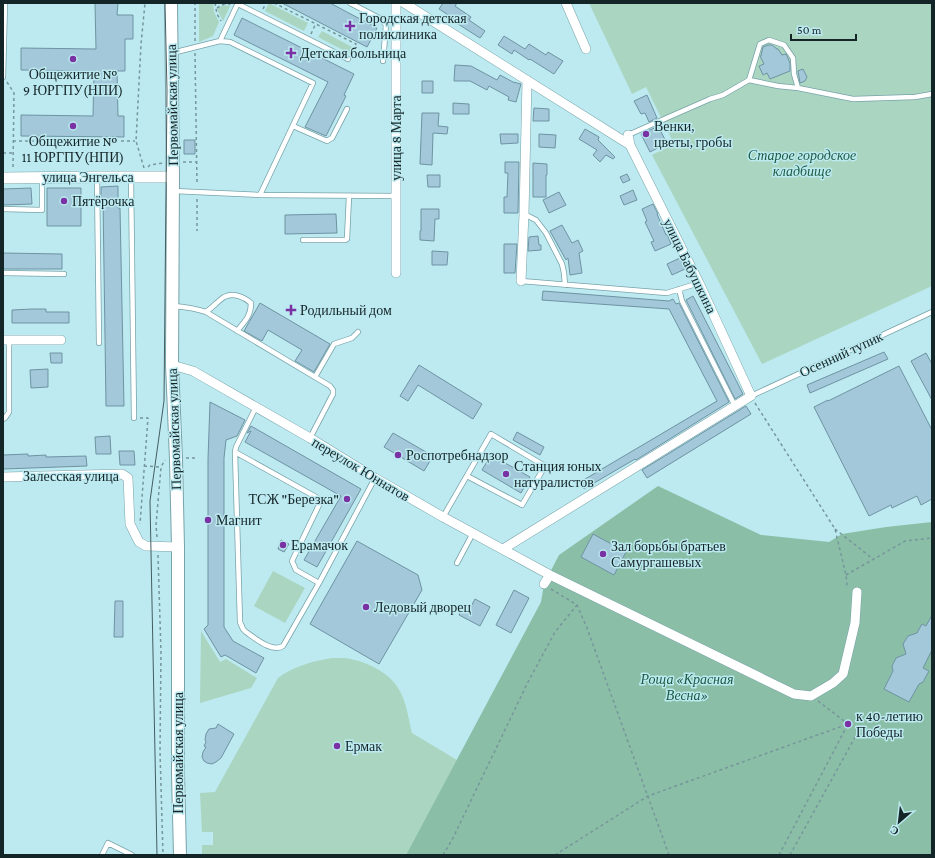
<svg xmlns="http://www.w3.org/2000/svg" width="935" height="858" viewBox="0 0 935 858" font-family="'Crimson Pro',serif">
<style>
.green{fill:#aad5c0}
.forest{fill:#8bbea6}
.building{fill:#a2c8d9;stroke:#6e93a3}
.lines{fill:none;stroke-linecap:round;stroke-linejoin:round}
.service-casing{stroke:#77a3a9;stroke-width:6}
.minor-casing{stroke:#77a3a9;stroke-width:10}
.tertiary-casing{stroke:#77a3a9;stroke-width:12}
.secondary-casing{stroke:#77a3a9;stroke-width:14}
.path{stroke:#75969b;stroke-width:1.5;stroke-dasharray:3 3;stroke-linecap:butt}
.service{stroke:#fff;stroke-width:4.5}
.minor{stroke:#fff;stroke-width:9}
.tertiary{stroke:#fff;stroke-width:11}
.secondary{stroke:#fff;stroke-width:12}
.tram{stroke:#445d61;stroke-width:1}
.poi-dot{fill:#7931a4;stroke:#bceaf0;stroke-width:1.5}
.labels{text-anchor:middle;stroke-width:3;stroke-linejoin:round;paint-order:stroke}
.poi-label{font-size:14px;fill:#142528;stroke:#bceaf0;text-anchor:start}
.street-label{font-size:14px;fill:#142528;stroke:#bceaf0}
.park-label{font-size:14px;font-style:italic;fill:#1c5b43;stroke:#bceaf0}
</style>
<rect width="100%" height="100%" fill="#bceaf0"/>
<!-- green -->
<path class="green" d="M199,3H213L214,12L219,22L213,36L199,42Z
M269,3L308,23L304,31L265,11Z
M589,3H932V286L762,364L652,155L674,144L646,87L632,94Z
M223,5L230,6L223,21L217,9Z
M322,31L352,47L349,53L318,37Z
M273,571L305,588L285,623L254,606Z
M201,631L220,662L226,659L257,678L251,688L200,703Z
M332,658C337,658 341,658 345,658C363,660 389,672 398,688C407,702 408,718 412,733L457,760L406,855H202V845H213V832H202L200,793L215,792L278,678C294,666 313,661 332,658Z"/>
<!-- forest -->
<path class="forest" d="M658,486L761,535L829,542L842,534L886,527L932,522V855H406L541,602L544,584L559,555Z"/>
<!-- building -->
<path class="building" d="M95,3H118L117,15H133V39H125V71H117L118,116H124V137L21,136V115L93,116L94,71L21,70V48L96,49Z
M282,3H330L377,28L367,47Z
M443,3H457L455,6L471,17L469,20L485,31L480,38L455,22L456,20L439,9Z
M242,18L354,74L344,95L346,96L326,136L305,127L328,82L234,35Z
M504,36L525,49L529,44L546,55L548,52L563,61L554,74L530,59L529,60L514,50L512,54L498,45Z
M768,45H772L777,49H778L782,55L786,54L790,63V71L770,79L767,73L763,75L759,66L764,64L760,56H761L763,47Z
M455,65L471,66L497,80L500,75L513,82L521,84L516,102L508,100L509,97L489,86L487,90L470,81H454Z
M803,69L807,77L805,81L800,83L798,71Z
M422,81H433V93H422Z
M647,95L657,118L649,122L645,113L641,114L634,101Z
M453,103L469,104V114H453Z
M534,108L549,109V121H533Z
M422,113H439L438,126L448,127L447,134L433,133L432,165L420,164Z
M661,125L662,128L660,130L667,143L650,152L641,134Z
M585,129L599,137L598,140L615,157L613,159L606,155L600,162L593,155L597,150L579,139Z
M500,134H518V143L501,144Z
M539,134L556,135L555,148L539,147Z
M184,140H195V154H184Z
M505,162H519L518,213H504V197H507L508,173H505Z
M533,163L547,164V175H546V197H533Z
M627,174L630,180L623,183L620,177Z
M427,175H440V187H428Z
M118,186V208H120L124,406H106L103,198H101V187Z
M31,188L32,204L3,205V189Z
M47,188H81V226H47Z
M633,190L637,200L624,205L620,196Z
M559,192L566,205L549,213L543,200Z
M653,204L658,214H657L666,235L667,234L671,244L655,251L651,242L654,241L645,222L647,221L642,209Z
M421,209H439V219H435L434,241L420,240V231H421Z
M336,214L337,233L285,234V215Z
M562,225L572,243L578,240L583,251L579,253L582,273L570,275L568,258L566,260L550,231Z
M538,236L539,245H541V250L528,251L529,237Z
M504,244H517L515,273H504Z
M432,251L448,252L447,265H432Z
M3,253L62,254V269H3Z
M680,258L685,269L672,275L667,264Z
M543,291L669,301L673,299L676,304L679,303L729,402L636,460L635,459L584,489L580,482L717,401L669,309L542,300Z
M693,296L743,394L735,399L686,300Z
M260,303L330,344L314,372L295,361L302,350L268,330L262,341L244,331Z
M32,309H46V312H69V323H12V310Z
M884,352L888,359L810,393L807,385Z
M50,353H62V363H51Z
M926,353L932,364V400L911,361Z
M419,365L482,404L473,419L418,385L408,401L400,396Z
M899,366L932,430V499L921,505L917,496L892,508L891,505L869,516L814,407L828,400V401Z
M48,369V387L31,388L30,370Z
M210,402L245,420L237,436L226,440L224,458V627L233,641L264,658L256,673L225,655L221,657L204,629L208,625V459Z
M746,406L751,414L647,478L642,470Z
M251,426L361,489L317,567L304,560L341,496L245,442L251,431L247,433Z
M517,432L544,447L540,455L513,440Z
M393,433L433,456L424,471L384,447Z
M110,436L111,454H96L95,437Z
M119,451H134L135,465H120Z
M28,454V456L46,455V457L86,456L87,466L3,469V455Z
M491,455L530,477L521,493L482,470Z
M593,534L626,552L614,575L581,557Z
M281,540L289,544L284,552L278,549Z
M357,541L418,575L422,590L379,664L310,624Z
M514,590L529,598L511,633L496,625Z
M475,599L490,607L480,626L459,615L462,609L468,612Z
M115,601H123V637H114Z
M932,615V650L923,668L929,671L923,682L919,684L909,702L884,689L893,671L892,666L896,658L906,654L903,644L908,636L917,633L922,624L926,626Z
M218,724L234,734L221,758L216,762L212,764L207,763L204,761L202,757L203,752L206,747L204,746L206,742L205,740L206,734L209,729L216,728Z"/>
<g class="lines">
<!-- service casing -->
<g class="service-casing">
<path id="service" d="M350,3L381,19L386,25L383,61
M238,4L348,59
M220,41L238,3
M172,53L220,41L230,42L313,83L260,195L174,191
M3,77L5,3
M798,88L853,99L915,97L932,94
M293,126L327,141L332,138L347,109
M628,135L710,99L723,95L749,80L778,86L798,88L794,74L793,58L784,45L769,40L760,44L749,80
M97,177L99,343
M131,177L134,418
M260,195L396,196
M3,209L42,210V178
M524,214L536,220L546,233L562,264L564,273L565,285
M303,240H345L347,239L349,196
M3,273L64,274
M521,281L667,293L699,283
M679,289L682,301L735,406
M173,306C185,307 195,308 206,312L330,386L333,390V394L310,438
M206,312C212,308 218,301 224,297C233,292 244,297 251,303C251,316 245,321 237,331
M315,377L334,344L352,338L358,332
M751,396L932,312
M256,407L236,447L235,452L240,622L243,629L246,632C255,638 272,653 283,646L319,583L375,478
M3,419L5,418L9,412V340
M235,452L316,497L319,502V505L292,561L296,570L319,583
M443,517L491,434L545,466L522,505L467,476
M457,563L473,533
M102,855L108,843L132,855"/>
</g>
<!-- minor casing -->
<g class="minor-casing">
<path id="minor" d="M396,3V273
M404,3L630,145
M566,3L586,49
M521,281L524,214L527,80
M3,340H61
M172,365L193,371L310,438L375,478L443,517L550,575L794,694L811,696L833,683L843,674L855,623L857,592
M3,477L122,474L128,478L130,524L139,542L146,546L178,547
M503,549L751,396L699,283L630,145L628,135
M544,584L550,575"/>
</g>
<!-- tertiary casing -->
<g class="tertiary-casing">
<path id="tertiary" d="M3,178L97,177H173"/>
</g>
<!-- secondary casing -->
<g class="secondary-casing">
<path id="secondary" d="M171,3L173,177L172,365L176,459L178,547V774L180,855"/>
</g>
<!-- path -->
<path class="path" d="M215,3L217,14L221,21
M223,3L228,5L230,4
M274,3L356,44L351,54
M217,8L224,4
M263,9L266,3
M311,34L316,23
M195,41V3
M195,53L197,185
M7,82L14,93L13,168
M13,141H135
M3,153H13
M183,162H197
M148,167L150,165L163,163
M144,168L136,141L141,44L145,3
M197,199V231
M755,403L835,529L846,575L847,585L850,587
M140,418H148L140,524
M186,458H195
M144,466L161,467
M835,529L873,559
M157,537L156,525L161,467L165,460
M158,555L161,653L160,751L163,855
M846,575L905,541L932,538
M551,589L577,605L587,628L669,855
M818,701L848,724
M443,855L452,840L528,682L555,632L577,605
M555,855L648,796L848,724
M779,855L848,724
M790,855L859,730"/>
<!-- service -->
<use href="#service" class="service"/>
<!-- minor -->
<use href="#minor" class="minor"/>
<!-- tertiary -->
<use href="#tertiary" class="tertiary"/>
<!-- secondary -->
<use href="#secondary" class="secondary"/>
<!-- tram -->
<path class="tram" d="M157,855L150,501L164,401L167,90L165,3"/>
</g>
<!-- markers -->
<g class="poi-dot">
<path d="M348 20h4v4h4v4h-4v4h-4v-4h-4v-4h4z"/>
<path d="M289 47h4v4h4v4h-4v4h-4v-4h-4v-4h4z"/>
<circle cx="73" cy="59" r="4"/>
<circle cx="73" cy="126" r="4"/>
<circle cx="646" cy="134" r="4"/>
<circle cx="64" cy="201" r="4"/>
<path d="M289 304h4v4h4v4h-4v4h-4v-4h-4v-4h4z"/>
<circle cx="398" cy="455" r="4"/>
<circle cx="506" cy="474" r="4"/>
<circle cx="347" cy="499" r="4"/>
<circle cx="208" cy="520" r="4"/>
<circle cx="283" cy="545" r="4"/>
<circle cx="603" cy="554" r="4"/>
<circle cx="366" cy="607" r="4"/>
<circle cx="848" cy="724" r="4"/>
<circle cx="337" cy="746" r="4"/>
</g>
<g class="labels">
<!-- poi labels -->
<g class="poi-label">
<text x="359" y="23">Городская детская<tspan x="359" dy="16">поликлиника</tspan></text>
<text x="300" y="58">Детская больница</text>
<text x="73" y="79" text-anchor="middle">Общежитие №<tspan x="73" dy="16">9 ЮРГПУ(НПИ)</tspan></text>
<text x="654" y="131">Венки,<tspan x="654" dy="16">цветы, гробы</tspan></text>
<text x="73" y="146" text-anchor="middle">Общежитие №<tspan x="73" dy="16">11 ЮРГПУ(НПИ)</tspan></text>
<text x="72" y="206">Пятёрочка</text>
<text x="300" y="315">Родильный дом</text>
<text x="406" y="460">Роспотребнадзор</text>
<text x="514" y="471">Станция юных<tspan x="514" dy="16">натуралистов</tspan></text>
<text x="339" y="504" text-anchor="end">ТСЖ "Березка"</text>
<text x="216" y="525">Магнит</text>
<text x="291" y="550">Ерамачок</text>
<text x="611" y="551">Зал борьбы братьев<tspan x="611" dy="16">Самургашевых</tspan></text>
<text x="374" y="612">Ледовый дворец</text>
<text x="856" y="721">к 40-летию<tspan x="856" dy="16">Победы</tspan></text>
<text x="345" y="751">Ермак</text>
</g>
<!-- street labels -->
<g class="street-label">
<text transform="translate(172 105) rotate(-91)" y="5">Первомайская улица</text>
<text transform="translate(396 138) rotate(-90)" y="5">улица 8 Марта</text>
<text x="88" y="182">улица Энгельса</text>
<text transform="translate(690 266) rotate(64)" y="5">улица Бабушкина</text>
<text transform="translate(841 354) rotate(-25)" y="5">Осенний тупик</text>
<text transform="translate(174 429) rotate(-92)" y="5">Первомайская улица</text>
<text transform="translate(361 469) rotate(31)" y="5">переулок Юннатов</text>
<text x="71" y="481">Залесская улица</text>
<text transform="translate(178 753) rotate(-90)" y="5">Первомайская улица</text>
</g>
<!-- park labels -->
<g class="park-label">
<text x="802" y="160">Старое городское<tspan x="802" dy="16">кладбище</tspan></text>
<text x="687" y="684">Роща «Красная<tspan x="687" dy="16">Весна»</tspan></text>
</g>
</g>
<!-- border -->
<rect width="935" height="858" fill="none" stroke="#142528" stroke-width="8"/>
<!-- north arrow -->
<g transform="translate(899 822) rotate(208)" stroke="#bceaf0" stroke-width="3" paint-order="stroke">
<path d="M0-3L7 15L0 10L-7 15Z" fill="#142528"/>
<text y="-6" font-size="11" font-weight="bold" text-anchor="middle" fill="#142528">С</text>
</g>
<!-- scale -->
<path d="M791 34v6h65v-6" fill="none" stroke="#142528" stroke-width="2"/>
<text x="797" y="34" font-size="12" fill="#142528" stroke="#bceaf0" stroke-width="3" paint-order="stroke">50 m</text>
</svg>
